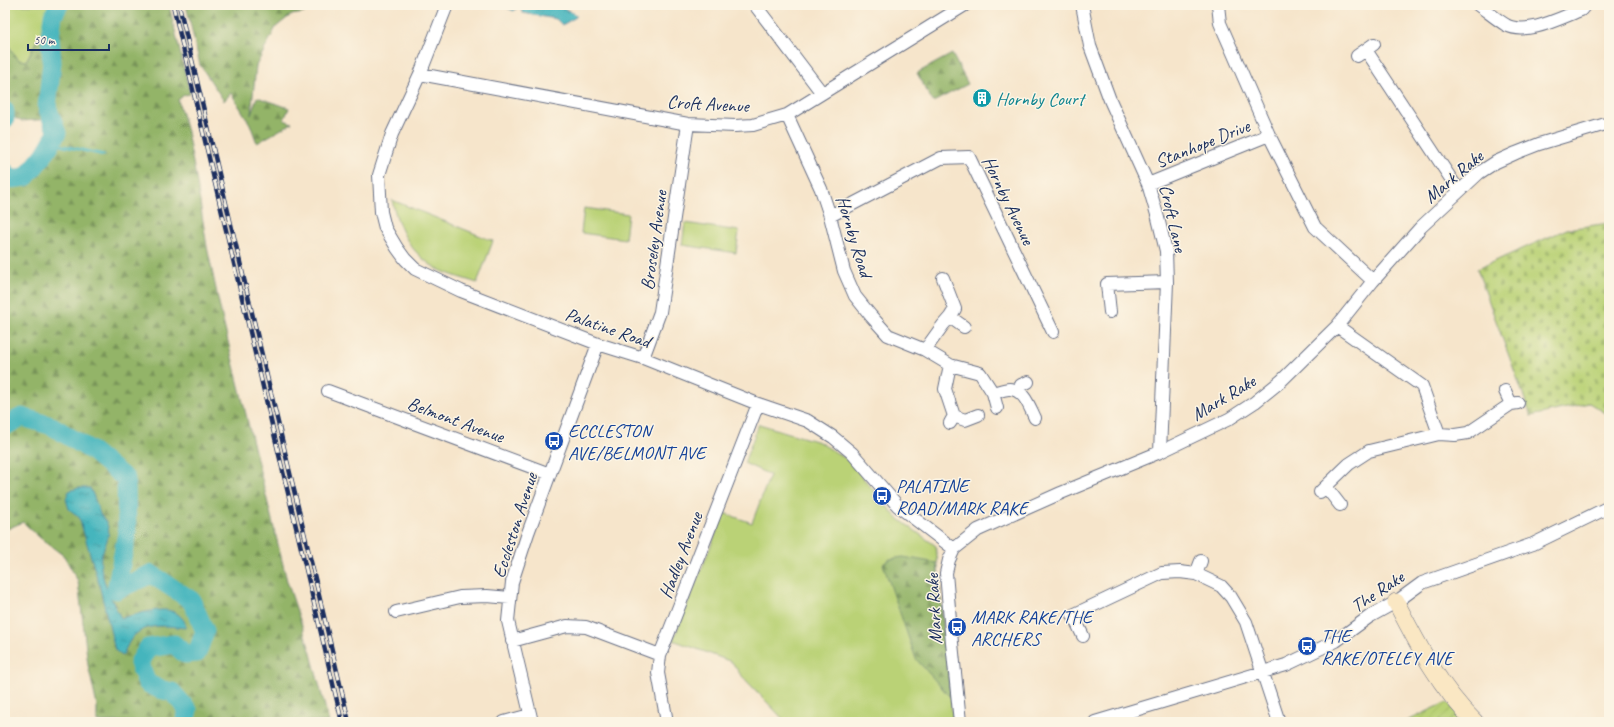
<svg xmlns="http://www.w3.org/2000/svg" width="1614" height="727" viewBox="0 0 1614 727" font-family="Caveat,sans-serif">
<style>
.green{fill:#bad276;stroke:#6a806a}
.forest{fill:url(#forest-firs);stroke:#577262}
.cemetery{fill:url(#cemetery-stones);stroke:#6a806a}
.garden{fill:url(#garden-furrows);stroke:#6a806a}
.water{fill:url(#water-ripples);stroke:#30728e}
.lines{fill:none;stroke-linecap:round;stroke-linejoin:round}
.stream{stroke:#45b5bd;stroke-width:3}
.river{stroke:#45b5bd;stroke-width:19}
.street-casing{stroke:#686f84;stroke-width:14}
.secondary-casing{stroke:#686f84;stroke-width:18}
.street{stroke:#fff;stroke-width:12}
.secondary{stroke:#fae7c3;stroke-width:17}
.rail-casing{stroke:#1b2f5e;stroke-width:4.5}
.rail{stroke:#fcf5e5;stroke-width:3;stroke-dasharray:9;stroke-linecap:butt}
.labels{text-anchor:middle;stroke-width:3;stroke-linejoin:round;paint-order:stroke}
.culture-label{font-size:19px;fill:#0d838f;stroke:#fcf5e5;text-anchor:start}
.street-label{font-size:19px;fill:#1b2f5e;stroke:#fcf5e5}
.transit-label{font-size:19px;fill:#164399;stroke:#fcf5e5;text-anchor:start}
</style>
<defs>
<pattern id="forest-firs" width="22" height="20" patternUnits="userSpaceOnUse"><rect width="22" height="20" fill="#93b467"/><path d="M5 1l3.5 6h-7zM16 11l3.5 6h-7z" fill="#779358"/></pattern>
<pattern id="cemetery-stones" width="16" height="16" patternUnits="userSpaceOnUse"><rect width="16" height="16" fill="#bad276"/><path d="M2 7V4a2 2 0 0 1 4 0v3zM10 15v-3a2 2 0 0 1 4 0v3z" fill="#9fb568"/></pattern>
<pattern id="garden-furrows" width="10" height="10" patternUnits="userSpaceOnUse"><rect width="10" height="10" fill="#bad276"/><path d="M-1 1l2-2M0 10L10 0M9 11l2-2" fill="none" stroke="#9fb568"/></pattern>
<pattern id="water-ripples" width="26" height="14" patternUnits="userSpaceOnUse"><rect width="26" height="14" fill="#45b5bd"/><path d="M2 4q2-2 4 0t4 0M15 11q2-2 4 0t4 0" fill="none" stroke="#39949d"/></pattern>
</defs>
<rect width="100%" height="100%" fill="#fcf5e5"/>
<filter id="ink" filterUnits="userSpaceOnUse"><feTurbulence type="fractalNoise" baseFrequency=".025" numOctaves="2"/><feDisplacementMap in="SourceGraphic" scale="8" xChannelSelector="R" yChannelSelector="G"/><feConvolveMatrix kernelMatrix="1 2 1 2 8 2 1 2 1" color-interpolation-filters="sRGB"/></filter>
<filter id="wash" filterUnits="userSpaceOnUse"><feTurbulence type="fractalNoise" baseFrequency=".012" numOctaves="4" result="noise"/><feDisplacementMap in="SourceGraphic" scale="16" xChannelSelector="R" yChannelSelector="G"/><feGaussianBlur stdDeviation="0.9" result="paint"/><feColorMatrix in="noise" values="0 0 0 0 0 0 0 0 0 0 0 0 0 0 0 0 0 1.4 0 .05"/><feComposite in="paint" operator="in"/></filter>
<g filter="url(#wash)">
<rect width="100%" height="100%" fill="#f6e5cb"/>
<!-- green -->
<path class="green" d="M5,5H55L26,61H19L5,41Z
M392,200L493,241L477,283C463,278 444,274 431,265C408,249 398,227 392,200Z
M584,208L628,214L625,239L581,233Z
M685,223L739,231L736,253L682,245Z
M759,424L819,442L848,460L896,517L936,546L953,722H786L740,674L732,662L673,640L724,513L752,523L770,475L744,463Z"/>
<!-- forest -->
<path class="forest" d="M57,5H169L190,94L184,95L178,100L187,132L197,183L207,247L222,317L287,581L310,650L329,722H97V706L88,665L78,581L64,556L39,537L23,522L5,530V172L11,179L26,177L44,155L57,133L52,119L21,121L6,113L5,119V41L19,60L26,61Z
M186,5H308L304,13L291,15L276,27L256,66L251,115L257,97L289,108L284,120L292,123L257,143L250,124L231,93L224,101L200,65Z
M952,54L968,84L933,102L917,73Z
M903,557L937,563L950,697L916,659L883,564L890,559Z"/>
<!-- cemetery -->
<path class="cemetery" d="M1609,223V415L1589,403L1531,416L1477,269L1567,229Z"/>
<!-- garden -->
<path class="garden" d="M1447,702L1465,722H1405Z"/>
<!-- water -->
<path class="water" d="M504,5H550L562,7L576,15V17L562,25L556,19L523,13L519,6L514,11L505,7Z
M78,488H90C94,496 97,505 100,514C102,518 107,522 108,527C111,538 103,547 101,557C98,574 113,603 121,618C137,615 168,602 181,617C184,620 186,623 185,628C169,626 149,623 136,634C130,638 126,649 122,656L115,650L99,584L79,517L69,509L66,499L69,491Z"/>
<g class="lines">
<!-- stream -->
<path class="stream" d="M51,143L104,155"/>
<!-- river -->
<path class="river" d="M5,111V119
M5,172L11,179L26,177L44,155L57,133L47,107L52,62L50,36L53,16L59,5
M5,426L22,417L52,426L92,451L126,479L127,533L116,590L151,574L191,600L205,631L197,653L185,654L174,644L148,648L139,663L147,683L159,689L172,692L188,710L185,722"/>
</g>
</g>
<g filter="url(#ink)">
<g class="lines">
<!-- street casing -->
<g class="street-casing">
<path id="street" d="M447,5L420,74L392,134L379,175L381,212L385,228L397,248L405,259L415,269L461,291L598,344L643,358L758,404L808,421L833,437L852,453L898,506L954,549
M755,5L822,93
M1082,5L1090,46L1110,100L1148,184L1158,218L1166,251L1167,282L1160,452
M1218,5L1220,23L1269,135L1315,227L1373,281
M1478,5C1487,11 1496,19 1506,25C1527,36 1560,18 1581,10L1585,5
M1366,50L1459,191
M1357,56L1374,44
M420,74L688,124L735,126L753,125L787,115L965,5
M787,115L821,189L830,216L844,271L855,296L871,316L888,335L925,350L950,365L980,373L993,393L997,408
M1148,184L1269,135
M830,216L941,158L969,157L1053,332
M1110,312L1107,284L1167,282
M950,317L964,327
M1337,326L1422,386L1439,434
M925,350L943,325L950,317L955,309L943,278
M643,358L660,312L688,124
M328,391L550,474
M1505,391L1511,404
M1019,392L1021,385L1028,382
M993,393C998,392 1004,389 1009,389C1024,389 1029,406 1035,418
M954,416L965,420L978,415
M950,423L954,416L945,389L950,365
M1326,487L1340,505
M1320,492L1349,464L1369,451L1439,434L1455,435L1468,433L1511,404L1518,403
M1196,574L1201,561
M396,612L460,597L487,596L510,598
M1083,636L1073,615L1162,573L1180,572L1196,574L1221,586L1231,597L1246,622L1279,722
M512,641L567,626L586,627L660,655
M504,722L530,715
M532,722L508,621L512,582L528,533L598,344
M667,722L658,673L660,655L758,404
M960,722L952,643L946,573L949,560L954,549L978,530L1061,493L1160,452L1229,419L1255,402L1281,381L1337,326L1373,281L1421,227L1479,173L1496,162L1516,153L1539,144L1609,123
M1095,722L1286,665L1336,641L1369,617L1396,602L1422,583L1533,544L1609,507"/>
</g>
<!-- secondary casing -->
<g class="secondary-casing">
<path id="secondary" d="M1396,602C1418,645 1440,688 1475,722"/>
</g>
<!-- street -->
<use href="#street" class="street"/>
<!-- secondary -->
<use href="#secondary" class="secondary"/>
<!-- rail casing -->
<g class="rail-casing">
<path id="rail" d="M173,5L342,722
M179,5L349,722"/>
</g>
<!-- rail -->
<use href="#rail" class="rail"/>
</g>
</g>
<!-- icons -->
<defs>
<g id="building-disc" transform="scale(1)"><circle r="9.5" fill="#0f9aa8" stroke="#fcf5e5"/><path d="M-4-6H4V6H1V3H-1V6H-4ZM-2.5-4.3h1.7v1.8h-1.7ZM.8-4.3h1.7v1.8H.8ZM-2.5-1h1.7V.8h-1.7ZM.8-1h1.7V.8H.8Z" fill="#fff"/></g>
<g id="bus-disc" transform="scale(1)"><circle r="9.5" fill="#1a4fb4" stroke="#fcf5e5"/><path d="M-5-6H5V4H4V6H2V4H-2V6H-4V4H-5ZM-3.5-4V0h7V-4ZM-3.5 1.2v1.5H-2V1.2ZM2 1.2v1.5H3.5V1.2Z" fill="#fff"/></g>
</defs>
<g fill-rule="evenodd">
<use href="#building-disc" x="982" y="98"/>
<use href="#bus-disc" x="554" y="441"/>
<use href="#bus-disc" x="882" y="496"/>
<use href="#bus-disc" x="957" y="627"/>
<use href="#bus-disc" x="1307" y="646"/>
</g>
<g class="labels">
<!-- culture labels -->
<g class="culture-label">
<text x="996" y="105">Hornby Court</text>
</g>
<!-- street labels -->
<g class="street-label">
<text transform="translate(708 103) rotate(3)" y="7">Croft Avenue</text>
<text transform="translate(1202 143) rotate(-22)" y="7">Stanhope Drive</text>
<text transform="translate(1453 176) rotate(-40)" y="7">Mark Rake</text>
<text transform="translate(1009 200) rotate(64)" y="7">Hornby Avenue</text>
<text transform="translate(1174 218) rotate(77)" y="7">Croft Lane</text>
<text transform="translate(855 236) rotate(73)" y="7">Hornby Road</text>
<text transform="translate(653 240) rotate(-82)" y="7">Broseley Avenue</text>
<text transform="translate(608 327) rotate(19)" y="7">Palatine Road</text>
<text transform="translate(1223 397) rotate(-31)" y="7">Mark Rake</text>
<text transform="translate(456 419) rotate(20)" y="7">Belmont Avenue</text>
<text transform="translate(514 525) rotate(-72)" y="7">Eccleston Avenue</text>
<text transform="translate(680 555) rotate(-69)" y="7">Hadley Avenue</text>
<text transform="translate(1377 591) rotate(-34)" y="7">The Rake</text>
<text transform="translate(933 609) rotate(-93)" y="7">Mark Rake</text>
</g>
<!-- transit labels -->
<g class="transit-label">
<text x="568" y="437">ECCLESTON<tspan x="568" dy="22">AVE/BELMONT AVE</tspan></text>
<text x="896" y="492">PALATINE<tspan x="896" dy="22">ROAD/MARK RAKE</tspan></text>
<text x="971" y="623">MARK RAKE/THE<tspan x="971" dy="22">ARCHERS</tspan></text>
<text x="1321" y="642">THE<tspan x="1321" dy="22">RAKE/OTELEY AVE</tspan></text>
</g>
</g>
<!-- margin -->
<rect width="1614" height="727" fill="none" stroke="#fcf5e5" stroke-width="20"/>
<!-- scale -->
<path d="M28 44v6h81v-6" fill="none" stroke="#1b2f5e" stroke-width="2"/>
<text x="34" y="44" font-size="12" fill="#1b2f5e" stroke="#fcf5e5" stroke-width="3" paint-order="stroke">50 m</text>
</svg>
